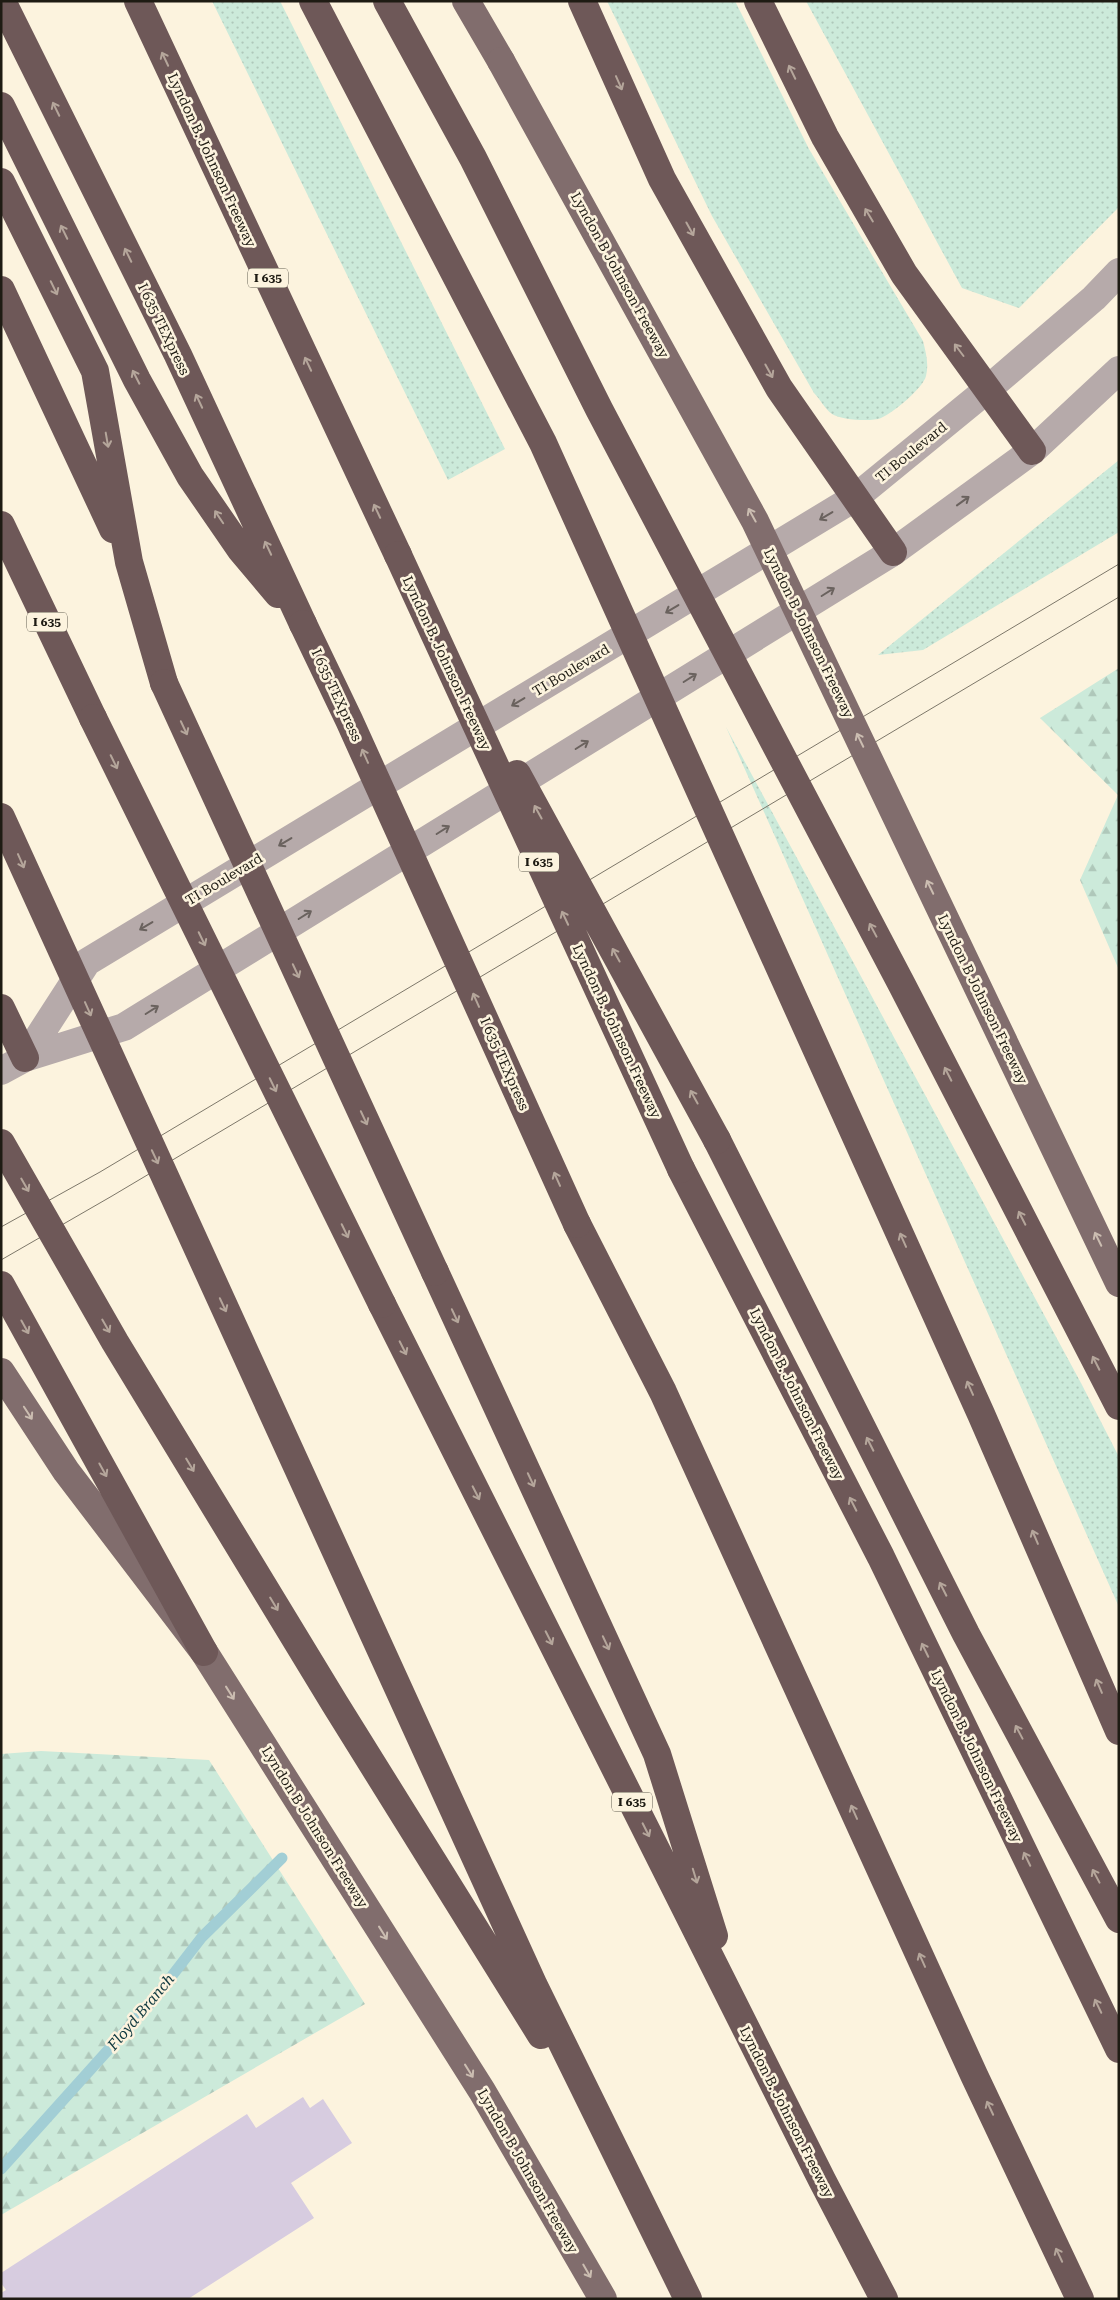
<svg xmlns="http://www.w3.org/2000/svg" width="1120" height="2300" viewBox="0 0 1120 2300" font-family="'Roboto Serif',serif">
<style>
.grass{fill:url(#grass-dots)}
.forest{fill:url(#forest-firs)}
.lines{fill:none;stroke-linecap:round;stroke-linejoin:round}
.stream{stroke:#a2ced5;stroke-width:11}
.building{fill:#d7cce0}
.minor{stroke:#b6aaaa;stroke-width:28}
.major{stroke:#816d6d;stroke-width:28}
.highway{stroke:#6e5858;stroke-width:28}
.tram{stroke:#7d7769;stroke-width:1}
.major-bridge{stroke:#816d6d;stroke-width:28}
.highway-bridge{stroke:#6e5858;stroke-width:28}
.oneway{stroke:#b5a69b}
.oneway2{stroke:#6a625e}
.oneway3{stroke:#cbbdb1}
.labels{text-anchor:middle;stroke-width:5;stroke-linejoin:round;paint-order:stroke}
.shield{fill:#fcf3de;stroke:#615c50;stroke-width:1}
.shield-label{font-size:12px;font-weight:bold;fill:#1e1b13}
.street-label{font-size:14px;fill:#1e1b13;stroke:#fcf3de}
.water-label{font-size:15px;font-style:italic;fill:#0e383f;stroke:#fcf3de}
</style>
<defs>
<pattern id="grass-dots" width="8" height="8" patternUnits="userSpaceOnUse" patternTransform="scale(1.25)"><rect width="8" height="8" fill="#cceada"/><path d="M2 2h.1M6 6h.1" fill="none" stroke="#afc8ba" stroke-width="1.8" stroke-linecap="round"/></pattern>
<pattern id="forest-firs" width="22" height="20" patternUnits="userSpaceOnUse" patternTransform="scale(1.25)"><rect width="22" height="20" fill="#cceada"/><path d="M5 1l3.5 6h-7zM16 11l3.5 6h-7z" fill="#afc8ba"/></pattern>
</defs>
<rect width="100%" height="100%" fill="#fcf3de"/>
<!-- grass -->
<path class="grass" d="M212,1H280L505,449L448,480Z
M607,1H735L809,149L923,341C926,353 929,364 926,376C923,388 893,413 881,418C872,422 840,420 832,414C825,409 820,399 814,393L712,216Z
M806,1H1119V207L1019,308L962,288Z
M1119,460V532L923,650L878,655Z
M726,727L1081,1383L1119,1457V1607Z"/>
<!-- forest -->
<path class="forest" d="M1119,668V970L1080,880L1118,795L1040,718Z
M41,1751L209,1760L365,2004L1,2215V1754Z"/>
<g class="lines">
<!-- stream -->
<path class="stream" d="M1,2169L154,1999L202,1937L282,1858"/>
</g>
<!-- building -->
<path class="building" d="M303,2097L310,2108L323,2099L352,2143L291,2183L314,2218L188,2299H1V2293L6,2290L1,2283V2273L247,2114L256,2128Z"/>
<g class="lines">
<!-- minor -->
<path class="minor" d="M25,1058L87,962L856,497L988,389L1094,298L1119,272
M1,1071L25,1058L124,1027L893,552L1032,451L1119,370"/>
<!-- major -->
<path class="major" d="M466,1L501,61
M1,1372L66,1471L204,1652L482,2091L603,2299"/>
<!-- highway -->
<path class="highway" d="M2,1L178,355L303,624
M138,1L398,555
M582,1L662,179L779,388L893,552
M758,1L825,137L904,274L1032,451
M1,106L137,380L190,476L241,550L278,594
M1,182L95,371L129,562L164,683
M1,290L113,529
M1,525L93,718
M1,1008L25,1058
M717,1140L966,1634L1119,1919
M681,1169L881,1557L1119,2049
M577,1224L663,1392L974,2075L1080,2299
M435,1272L657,1754L714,1936
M1,1285L204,1652
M382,1304L822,2180L884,2299"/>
<!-- tram -->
<path class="tram" d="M1,1227L100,1172L1119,564
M1,1260L112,1196L1119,597"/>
<!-- major-bridge -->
<path class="major-bridge" d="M501,61L755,521L1119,1283"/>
<!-- highway-bridge -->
<path class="highway-bridge" d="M313,1L543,443L981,1414L1119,1731
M387,1L473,158L599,409L902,985L1119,1406
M398,555L681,1169
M303,624L349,720L577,1224
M164,683L435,1272
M93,718L382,1304
M517,774L717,1140
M1,817L534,1986L688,2299
M1,1143L115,1342L335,1704L541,2035"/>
</g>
<!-- one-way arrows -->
<defs><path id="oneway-shaft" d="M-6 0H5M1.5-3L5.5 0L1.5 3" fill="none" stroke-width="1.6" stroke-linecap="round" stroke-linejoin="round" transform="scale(1.25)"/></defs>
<g class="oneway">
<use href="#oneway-shaft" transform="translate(165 59) rotate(-115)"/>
<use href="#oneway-shaft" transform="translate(792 72) rotate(-116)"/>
<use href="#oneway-shaft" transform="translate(619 83) rotate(66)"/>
<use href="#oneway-shaft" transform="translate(56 109) rotate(-116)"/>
<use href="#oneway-shaft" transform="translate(869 215) rotate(-121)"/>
<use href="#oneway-shaft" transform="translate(690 229) rotate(61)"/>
<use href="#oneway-shaft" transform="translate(64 232) rotate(-116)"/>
<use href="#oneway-shaft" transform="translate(128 255) rotate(-116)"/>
<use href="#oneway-shaft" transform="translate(54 288) rotate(64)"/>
<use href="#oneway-shaft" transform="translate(959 350) rotate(-127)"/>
<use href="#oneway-shaft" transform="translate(308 364) rotate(-115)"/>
<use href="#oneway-shaft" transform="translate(769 371) rotate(61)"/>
<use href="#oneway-shaft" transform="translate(136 377) rotate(-117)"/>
<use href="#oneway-shaft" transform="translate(199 401) rotate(-115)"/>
<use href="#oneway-shaft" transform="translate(107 440) rotate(80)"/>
<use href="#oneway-shaft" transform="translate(377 511) rotate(-115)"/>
<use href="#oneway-shaft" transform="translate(219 517) rotate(-124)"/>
<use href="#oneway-shaft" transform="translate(268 548) rotate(-115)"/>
<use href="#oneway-shaft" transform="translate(184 728) rotate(65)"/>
<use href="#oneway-shaft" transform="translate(365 756) rotate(-114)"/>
<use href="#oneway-shaft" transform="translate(114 762) rotate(64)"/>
<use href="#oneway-shaft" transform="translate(538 812) rotate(-119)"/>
<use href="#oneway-shaft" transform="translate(21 861) rotate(66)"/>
<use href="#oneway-shaft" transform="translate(565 918) rotate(-115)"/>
<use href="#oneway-shaft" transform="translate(873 930) rotate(-118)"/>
<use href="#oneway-shaft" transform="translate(202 939) rotate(64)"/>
<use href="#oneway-shaft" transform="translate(616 955) rotate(-119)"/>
<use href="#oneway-shaft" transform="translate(296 971) rotate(65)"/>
<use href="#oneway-shaft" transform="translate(476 1000) rotate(-114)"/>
<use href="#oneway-shaft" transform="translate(88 1009) rotate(66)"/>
<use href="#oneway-shaft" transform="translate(948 1074) rotate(-117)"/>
<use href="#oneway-shaft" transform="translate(273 1085) rotate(64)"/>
<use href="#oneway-shaft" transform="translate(694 1097) rotate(-119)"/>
<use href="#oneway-shaft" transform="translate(364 1118) rotate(65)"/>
<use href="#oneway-shaft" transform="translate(155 1157) rotate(65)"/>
<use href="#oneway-shaft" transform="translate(557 1179) rotate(-114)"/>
<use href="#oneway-shaft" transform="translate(25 1185) rotate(60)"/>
<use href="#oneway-shaft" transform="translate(1022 1218) rotate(-117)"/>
<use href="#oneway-shaft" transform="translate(345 1231) rotate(64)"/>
<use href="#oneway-shaft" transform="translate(903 1240) rotate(-114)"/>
<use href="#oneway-shaft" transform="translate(223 1305) rotate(65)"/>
<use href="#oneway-shaft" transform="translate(455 1316) rotate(65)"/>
<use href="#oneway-shaft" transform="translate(106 1326) rotate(60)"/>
<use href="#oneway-shaft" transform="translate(25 1327) rotate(61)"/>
<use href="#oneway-shaft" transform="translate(403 1348) rotate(63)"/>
<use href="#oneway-shaft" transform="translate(1096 1363) rotate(-117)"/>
<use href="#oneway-shaft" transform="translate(970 1388) rotate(-114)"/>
<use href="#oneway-shaft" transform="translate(870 1444) rotate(-117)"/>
<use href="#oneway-shaft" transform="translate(190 1465) rotate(59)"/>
<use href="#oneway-shaft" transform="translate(103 1470) rotate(61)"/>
<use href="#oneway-shaft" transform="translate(531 1480) rotate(65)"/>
<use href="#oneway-shaft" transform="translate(476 1493) rotate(63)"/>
<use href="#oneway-shaft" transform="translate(853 1504) rotate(-117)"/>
<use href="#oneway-shaft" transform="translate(1035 1537) rotate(-113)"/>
<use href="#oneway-shaft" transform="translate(943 1589) rotate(-117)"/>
<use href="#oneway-shaft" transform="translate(274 1604) rotate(59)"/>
<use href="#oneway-shaft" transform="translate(549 1638) rotate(63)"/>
<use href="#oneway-shaft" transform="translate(606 1643) rotate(65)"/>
<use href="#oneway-shaft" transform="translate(925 1650) rotate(-116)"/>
<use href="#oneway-shaft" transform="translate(1099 1686) rotate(-113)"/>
<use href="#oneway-shaft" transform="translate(1019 1732) rotate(-118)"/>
<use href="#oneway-shaft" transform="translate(854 1812) rotate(-114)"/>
<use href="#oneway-shaft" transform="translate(646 1830) rotate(63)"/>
<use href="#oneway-shaft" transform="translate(1027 1859) rotate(-116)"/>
<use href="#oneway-shaft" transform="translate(695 1876) rotate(73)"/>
<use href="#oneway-shaft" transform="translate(1096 1876) rotate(-118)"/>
<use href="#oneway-shaft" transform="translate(922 1960) rotate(-114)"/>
<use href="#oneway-shaft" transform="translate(1098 2006) rotate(-116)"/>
<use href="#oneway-shaft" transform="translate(990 2108) rotate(-115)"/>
<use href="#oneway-shaft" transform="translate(1059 2255) rotate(-115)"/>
</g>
<g class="oneway2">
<use href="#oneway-shaft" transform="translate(963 501) rotate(-36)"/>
<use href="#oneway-shaft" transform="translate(826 516) rotate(149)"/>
<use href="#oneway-shaft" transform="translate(828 592) rotate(-32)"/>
<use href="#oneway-shaft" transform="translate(672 609) rotate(149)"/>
<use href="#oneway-shaft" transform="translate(690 678) rotate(-32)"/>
<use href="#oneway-shaft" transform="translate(518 702) rotate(149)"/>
<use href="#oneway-shaft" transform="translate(582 745) rotate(-32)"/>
<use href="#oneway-shaft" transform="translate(443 830) rotate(-32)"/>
<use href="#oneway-shaft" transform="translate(285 842) rotate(149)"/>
<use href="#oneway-shaft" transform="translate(305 915) rotate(-32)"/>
<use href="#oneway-shaft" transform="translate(146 926) rotate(149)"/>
<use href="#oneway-shaft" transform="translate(152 1010) rotate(-32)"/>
</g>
<g class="oneway3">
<use href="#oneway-shaft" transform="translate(752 515) rotate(-119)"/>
<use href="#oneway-shaft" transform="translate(860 740) rotate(-116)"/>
<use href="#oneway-shaft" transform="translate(930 887) rotate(-116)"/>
<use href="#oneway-shaft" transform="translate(1098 1239) rotate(-116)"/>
<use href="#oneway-shaft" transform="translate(28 1413) rotate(57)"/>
<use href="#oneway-shaft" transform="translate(230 1693) rotate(58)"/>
<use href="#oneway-shaft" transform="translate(383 1933) rotate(58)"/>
<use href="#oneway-shaft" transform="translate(469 2071) rotate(58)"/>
<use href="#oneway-shaft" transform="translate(587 2271) rotate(60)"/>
</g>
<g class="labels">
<!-- shield labels -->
<g class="shield">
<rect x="248" y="268.5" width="40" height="19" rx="4"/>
<rect x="27" y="612.5" width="40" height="19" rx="4"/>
<rect x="519" y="852.5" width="40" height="19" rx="4"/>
<rect x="612" y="1792.5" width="40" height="19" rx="4"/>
</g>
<g class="shield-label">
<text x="268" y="282">I 635</text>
<text x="47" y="626">I 635</text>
<text x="539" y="866">I 635</text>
<text x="632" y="1806">I 635</text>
</g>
<!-- street labels -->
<g class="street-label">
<text transform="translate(212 160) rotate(65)" y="5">Lyndon B. Johnson Freeway</text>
<text transform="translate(620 275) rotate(61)" y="5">Lyndon B Johnson Freeway</text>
<text transform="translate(164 329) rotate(64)" y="5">I 635 TEXpress</text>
<text transform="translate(911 452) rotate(-39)" y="5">TI Boulevard</text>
<text transform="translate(809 633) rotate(64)" y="5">Lyndon B Johnson Freeway</text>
<text transform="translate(447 663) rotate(65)" y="5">Lyndon B. Johnson Freeway</text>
<text transform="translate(571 670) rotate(-31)" y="5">TI Boulevard</text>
<text transform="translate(337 695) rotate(65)" y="5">I 635 TEXpress</text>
<text transform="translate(224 879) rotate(-31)" y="5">TI Boulevard</text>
<text transform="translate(983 999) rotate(64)" y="5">Lyndon B Johnson Freeway</text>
<text transform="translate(617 1031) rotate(65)" y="5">Lyndon B. Johnson Freeway</text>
<text transform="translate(505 1064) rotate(66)" y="5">I 635 TEXpress</text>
<text transform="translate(797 1394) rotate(63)" y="5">Lyndon B. Johnson Freeway</text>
<text transform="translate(977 1756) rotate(64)" y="5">Lyndon B. Johnson Freeway</text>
<text transform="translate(315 1827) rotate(58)" y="5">Lyndon B Johnson Freeway</text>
<text transform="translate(787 2112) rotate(63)" y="5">Lyndon B. Johnson Freeway</text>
<text transform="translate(528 2171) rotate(60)" y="5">Lyndon B Johnson Freeway</text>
</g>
<!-- water labels -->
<g class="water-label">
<text transform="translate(141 2012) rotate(-50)" y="5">Floyd Branch</text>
</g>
</g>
<!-- border -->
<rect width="1120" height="2300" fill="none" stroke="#1e1b13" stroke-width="5"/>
</svg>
